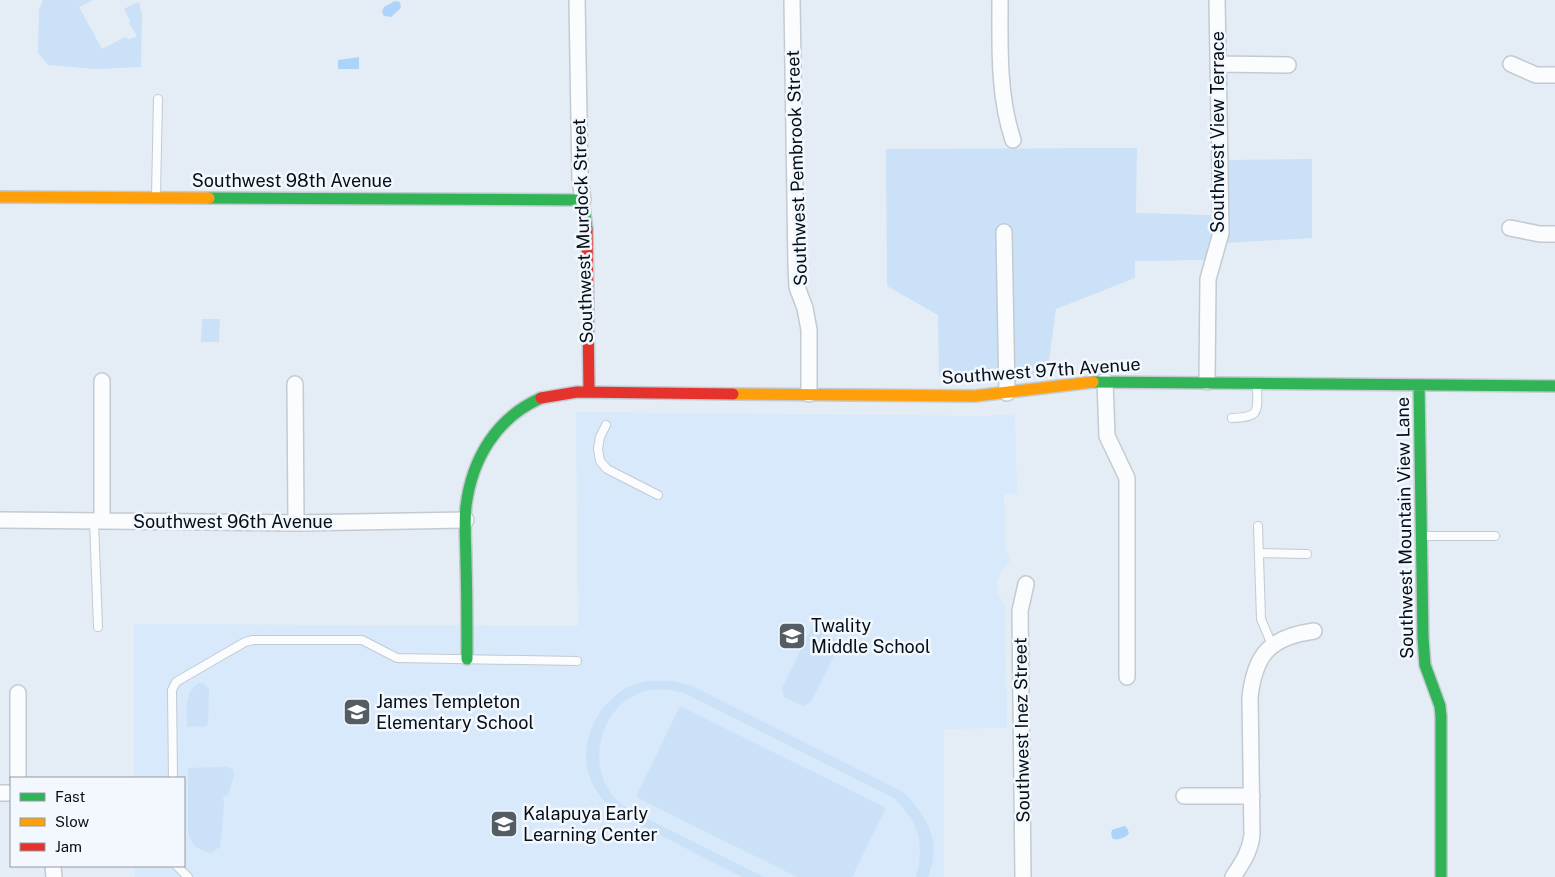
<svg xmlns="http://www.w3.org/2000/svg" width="1555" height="877" viewBox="0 0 1555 877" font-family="'Public Sans',sans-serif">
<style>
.built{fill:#d7e9fa}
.green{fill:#cae1f7}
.water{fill:#acd3f9}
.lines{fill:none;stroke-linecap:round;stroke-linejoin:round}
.lane-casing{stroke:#c2cad2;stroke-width:10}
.street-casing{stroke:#c2cad2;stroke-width:18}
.fast-casing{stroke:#c2cad2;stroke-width:14}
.slow-casing{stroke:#c2cad2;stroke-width:14}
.jam-casing{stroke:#c2cad2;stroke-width:14}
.lane{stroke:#fbfcfe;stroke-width:8}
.street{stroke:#fbfcfe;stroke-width:15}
.fast{stroke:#30b455;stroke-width:11}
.slow{stroke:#ff9f0a;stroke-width:11}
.jam{stroke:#e5322d;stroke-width:11}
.labels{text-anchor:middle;stroke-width:5;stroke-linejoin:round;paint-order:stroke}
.street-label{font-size:18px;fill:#060e16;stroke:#f3f8fe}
.poi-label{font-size:18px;fill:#060e16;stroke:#f3f8fe;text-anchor:start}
</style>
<rect width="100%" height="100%" fill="#e4edf5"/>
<!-- built -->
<path class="built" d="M576,412L985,416L1015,414L1017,493L1004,494L1006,549L1010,561L1002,570L997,583L998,593L1005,606L1007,728L944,729V877H135V866H184V778H134V624L578,626Z"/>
<!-- green -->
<path class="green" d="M43,0H93L79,7L102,49L125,37L129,39L136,37V34L129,24L130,21L124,9L137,2L140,3V9L142,13L141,67L95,69L48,65L38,53L39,10Z
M1137,148L1136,213L1211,215V237L1205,260L1135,261V278L1056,309L1047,376L993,380L939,377L938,315L887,286L886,149Z
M1312,159V238L1226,243L1229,228L1227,160Z
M202,319H220L219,342H201Z
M812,627L841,642L810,703L803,706L784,697L782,688Z
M648,681H671L690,685L903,792C928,817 942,842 928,877H916C925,842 919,823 894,798L684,693C672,690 661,688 649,690C605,699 585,756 610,792C616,801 625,807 634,812L764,877H742L615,812C605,802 595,792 590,778C578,745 596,705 626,688C632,685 641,683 648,681Z
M200,683L204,684L209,688L208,723L206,726L187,727C187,711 183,690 200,683Z
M680,706L886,808L852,877H797L636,797Z
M227,767L233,769L234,775L228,795L223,797L224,805L220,847L211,853C198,851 190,844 188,831V768Z"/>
<!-- water -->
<path class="water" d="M395,1L400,2L401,8L391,17L384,16L382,12L384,7Z
M359,57V69H338V60Z
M1124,826L1127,828L1129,833C1126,838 1119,840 1113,839L1111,834L1112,830Z"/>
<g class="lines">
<!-- lane casing -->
<g class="lane-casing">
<path id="lane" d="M156,195L158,99
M1232,418C1262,417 1257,411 1257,385
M606,425L600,437L598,449L600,461L607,469L658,495
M94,521L98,627
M1258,526L1261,619L1272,645
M1422,536H1495
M1259,553L1307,554
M173,778L172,690L176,682L245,642L253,640H362L397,658L577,661
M177,866L188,877"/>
</g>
<!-- street casing -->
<g class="street-casing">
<path id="street" d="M577,0L580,179L583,200
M792,0L796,265L797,287L805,308L809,330V394
M1000,0C1000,47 998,95 1013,140
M1218,64L1288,65
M1511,64L1536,75H1555
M1510,228L1540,234H1555
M1004,232L1007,393
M102,381V521
M1105,381L1107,436L1127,478V677
M1207,382L1208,279L1221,233L1217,0
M295,384L296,523
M0,520L296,523L466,520
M18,693V778
M0,793H11
M1184,796H1252
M53,866L54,877
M1023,877L1020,611L1026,584
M1233,877C1242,863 1250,852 1252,835L1250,697C1255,653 1271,637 1314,631"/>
</g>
<!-- fast casing -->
<g class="fast-casing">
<path id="fast" d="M209,198L583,200L587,229
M1093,382L1555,386
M1419,385L1423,638L1425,665L1440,706L1441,717V877
M467,659C467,627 467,595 466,563C466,545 464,524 466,506C472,459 496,418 541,398"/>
</g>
<!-- slow casing -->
<g class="slow-casing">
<path id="slow" d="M0,197L209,198
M733,394L975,396L1093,382"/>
</g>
<!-- jam casing -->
<g class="jam-casing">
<path id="jam" d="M587,229L589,392
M541,398L577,392L733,394"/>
</g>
<!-- lane -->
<use href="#lane" class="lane"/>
<!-- street -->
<use href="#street" class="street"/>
<!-- fast -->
<use href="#fast" class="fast"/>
<!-- slow -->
<use href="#slow" class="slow"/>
<!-- jam -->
<use href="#jam" class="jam"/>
</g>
<!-- icons -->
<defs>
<g id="school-square" transform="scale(1.4375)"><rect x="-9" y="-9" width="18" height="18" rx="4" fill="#545c64" stroke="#f3f8fe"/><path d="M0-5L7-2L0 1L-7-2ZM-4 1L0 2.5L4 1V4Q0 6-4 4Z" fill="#fff"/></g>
</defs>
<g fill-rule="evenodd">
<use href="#school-square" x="792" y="636"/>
<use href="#school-square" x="357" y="712"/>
<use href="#school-square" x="504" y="824"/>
</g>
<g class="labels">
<!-- street labels -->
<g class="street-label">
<text transform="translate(1218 132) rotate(-90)" y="6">Southwest View Terrace</text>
<text transform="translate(797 168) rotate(-92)" y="6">Southwest Pembrook Street</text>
<text x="292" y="187">Southwest 98th Avenue</text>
<text transform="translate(583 231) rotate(-92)" y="6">Southwest Murdock Street</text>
<text transform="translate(1041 371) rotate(-4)" y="6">Southwest 97th Avenue</text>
<text x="233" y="528">Southwest 96th Avenue</text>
<text transform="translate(1405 528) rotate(-91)" y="6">Southwest Mountain View Lane</text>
<text transform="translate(1022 730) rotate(-91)" y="6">Southwest Inez Street</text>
</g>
<!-- poi labels -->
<g class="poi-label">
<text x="811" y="632">Twality<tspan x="811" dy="21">Middle School</tspan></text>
<text x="376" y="708">James Templeton<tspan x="376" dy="21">Elementary School</tspan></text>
<text x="523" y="820">Kalapuya Early<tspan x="523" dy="21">Learning Center</tspan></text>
</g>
</g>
<!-- legend -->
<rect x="10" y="777" width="175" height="90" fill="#f3f8fe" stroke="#949aa1"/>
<rect x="20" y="793" width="25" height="8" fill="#30b455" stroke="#949aa1"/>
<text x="55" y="802" font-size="15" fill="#060e16">Fast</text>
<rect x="20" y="818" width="25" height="8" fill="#ff9f0a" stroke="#949aa1"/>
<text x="55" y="827" font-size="15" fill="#060e16">Slow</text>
<rect x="20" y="843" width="25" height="8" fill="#e5322d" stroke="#949aa1"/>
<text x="55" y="852" font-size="15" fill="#060e16">Jam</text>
</svg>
